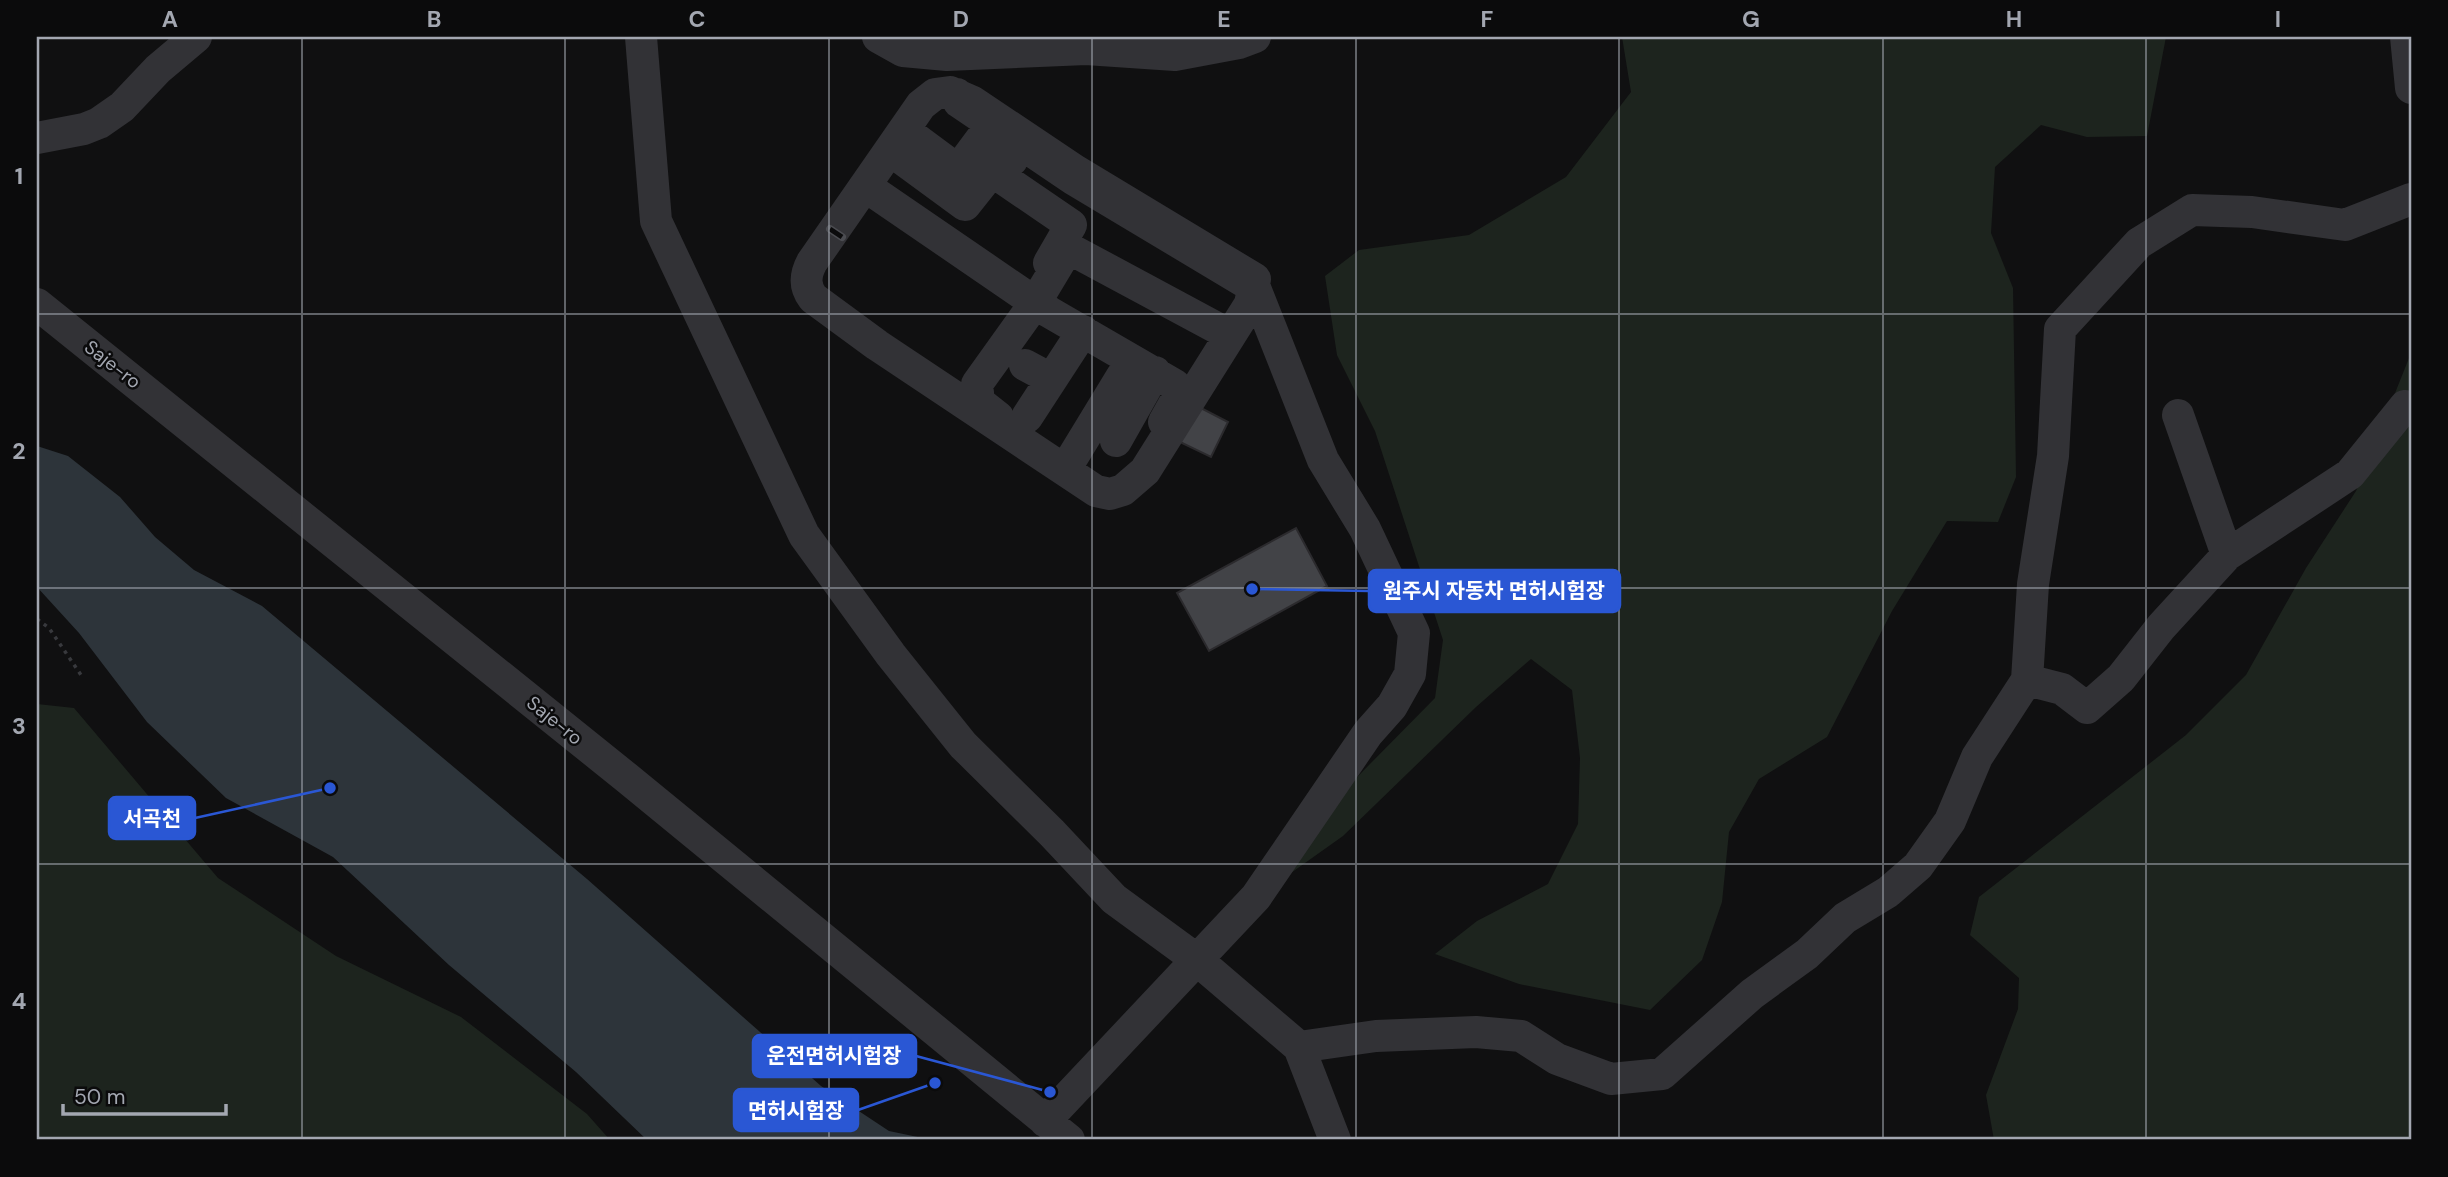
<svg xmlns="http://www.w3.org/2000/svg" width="2448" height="1177" viewBox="0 0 2448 1177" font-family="'DM Sans','Noto Sans KR',sans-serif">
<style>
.green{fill:#1d241e}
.water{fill:#2d343a}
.building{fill:#424347;stroke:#2b2a2d;stroke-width:2}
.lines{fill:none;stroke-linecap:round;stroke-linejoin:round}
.path{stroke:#38393d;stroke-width:3.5;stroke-dasharray:3.5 5;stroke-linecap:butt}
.minor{stroke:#323236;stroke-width:32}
.rail-casing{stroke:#4b4c51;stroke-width:8}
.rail{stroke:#0b0b0c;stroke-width:5;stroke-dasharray:16;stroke-linecap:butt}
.grid{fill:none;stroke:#a3a7b1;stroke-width:2;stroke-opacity:0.55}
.labels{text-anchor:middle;stroke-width:5;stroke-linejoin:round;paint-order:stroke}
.street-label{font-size:19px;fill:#a3a7b1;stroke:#0b0b0c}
.leader{fill:none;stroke:#2a57d4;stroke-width:2.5}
.callout-dot{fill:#2a57d4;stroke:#0b0b0c;stroke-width:2.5}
.callout{fill:#2a57d4;stroke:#2a57d4;stroke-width:2.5}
.callout-label{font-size:21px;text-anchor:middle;font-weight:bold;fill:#fff}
.neatline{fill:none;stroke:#a3a7b1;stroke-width:2.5}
.grid-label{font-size:23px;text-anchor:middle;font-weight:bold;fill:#a3a7b1}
</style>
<rect width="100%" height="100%" fill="#101011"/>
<!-- green -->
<path class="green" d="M1622,37H2166L2147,136L2087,137L2041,125L1995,167L1991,233L2013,288L2016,477L1998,522L1947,521L1892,611L1827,737L1759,779L1729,832L1722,902L1702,960L1650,1010L1519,984L1435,954L1477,921L1548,884L1578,824L1580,758L1572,690L1531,659L1476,707L1343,836L1274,885L1303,832L1435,698L1443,640L1375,431L1337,355L1325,276L1359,250L1469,235L1566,177L1631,92Z
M2411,353V1140H1994L1986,1095L2018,1009L2019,978L1970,935L1979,897L2186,735L2246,675L2306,568L2356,491Z
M37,704L74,708L218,878L336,956L461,1017L587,1114L610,1140H37Z"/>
<!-- water -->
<path class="water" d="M37,446L68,456L120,497L155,537L194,570L262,606L587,879L821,1086L889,1131L932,1140H647L576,1072L449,965L333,857L226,798L147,722L79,633L37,587Z"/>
<!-- building -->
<path class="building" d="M1197,406L1228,422L1211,457L1180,442Z
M1296,528L1327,586L1209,651L1177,593Z"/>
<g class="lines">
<!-- path -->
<path class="path" d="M37,619L49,628L81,675"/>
<!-- minor -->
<path class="minor" d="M641,37L656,221L804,535L891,655L963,745L1052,833L1114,899L1196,959L1299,1047L1335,1140
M878,37L903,51L947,55L1086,49L1175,55L1239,43L1255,37
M2406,37L2411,88
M950,92L973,102L1076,171L1255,279L1250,304L1145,471L1123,490L1110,494L1096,491L877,345L813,298C804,286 805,275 812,262L921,105L935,94Z
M957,94L959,102L1073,179L1255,288L1323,460L1365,529L1414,633L1410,674L1392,706L1368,733L1256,897L1045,1121
M904,130L958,170L981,139L1012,160
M37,138L84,129L99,123L122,107L158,69L196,37
M890,150L965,205L992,171L1071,225L1049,263
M865,186L1049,312L1175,385L1178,397L1164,422
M37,304L627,778L1069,1140
M1025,365L1038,372
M2178,415L2227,555
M998,417L979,402L977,384L1035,303L1068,248L1230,335
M1027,417L1083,331
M1116,441L1155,372
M1069,463L1122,376
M2027,680L2062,689L2087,708L2121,678L2161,627L2227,555L2350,474L2405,406
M1299,1047L1376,1036L1476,1032L1521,1036L1557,1059L1611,1079L1662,1074L1752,994L1807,954L1845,918L1888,892L1918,866L1950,821L1977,757L2027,680L2033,584L2053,456L2060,329L2139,243L2192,210L2252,212L2345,225L2411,199"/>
<!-- rail casing -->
<g class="rail-casing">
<path id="rail" d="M830,229L842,237"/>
</g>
<!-- rail -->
<use href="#rail" class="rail"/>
</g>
<!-- grid -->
<path class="grid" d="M302,37V1140M565,37V1140M829,37V1140M1092,37V1140M1356,37V1140M1619,37V1140M1883,37V1140M2146,37V1140M37,314H2411M37,588H2411M37,864H2411"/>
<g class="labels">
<!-- street labels -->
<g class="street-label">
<text transform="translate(113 364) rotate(38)" y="7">Saje-ro</text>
<text transform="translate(555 720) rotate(39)" y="7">Saje-ro</text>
</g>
</g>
<!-- callouts -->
<path class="leader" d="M1252 589L1369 591M330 788L195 818M1050 1092L916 1056M935 1083L858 1110"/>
<g class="callout-dot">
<circle cx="1252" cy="589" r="7"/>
<circle cx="330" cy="788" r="7"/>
<circle cx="1050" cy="1092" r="7"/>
<circle cx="935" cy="1083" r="7"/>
</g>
<g class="callout">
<rect x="1369" y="570" width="251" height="42" rx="7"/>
<rect x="109" y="797" width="86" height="42" rx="7"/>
<rect x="753" y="1035" width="163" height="42" rx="7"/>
<rect x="734" y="1089" width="124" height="42" rx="7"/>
</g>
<g class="callout-label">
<text x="1494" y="598">원주시 자동차 면허시험장</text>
<text x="152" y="826">서곡천</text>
<text x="834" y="1063">운전면허시험장</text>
<text x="796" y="1118">면허시험장</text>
</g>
<!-- border -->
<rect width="2448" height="1177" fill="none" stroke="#0b0b0c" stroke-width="77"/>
<!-- scale -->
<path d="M63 1104v10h163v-10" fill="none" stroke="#a3a7b1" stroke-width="3.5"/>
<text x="74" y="1104" font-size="21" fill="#a3a7b1" stroke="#0b0b0c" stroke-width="5" paint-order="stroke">50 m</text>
<rect x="38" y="38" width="2372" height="1100" class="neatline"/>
<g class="grid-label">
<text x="170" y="27">A</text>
<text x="434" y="27">B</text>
<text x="697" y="27">C</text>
<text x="961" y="27">D</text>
<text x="1224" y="27">E</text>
<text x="1487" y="27">F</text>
<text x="1751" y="27">G</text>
<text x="2014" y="27">H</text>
<text x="2278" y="27">I</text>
<text x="19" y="184">1</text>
<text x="19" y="459">2</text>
<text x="19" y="734">3</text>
<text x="19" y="1009">4</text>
</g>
</svg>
